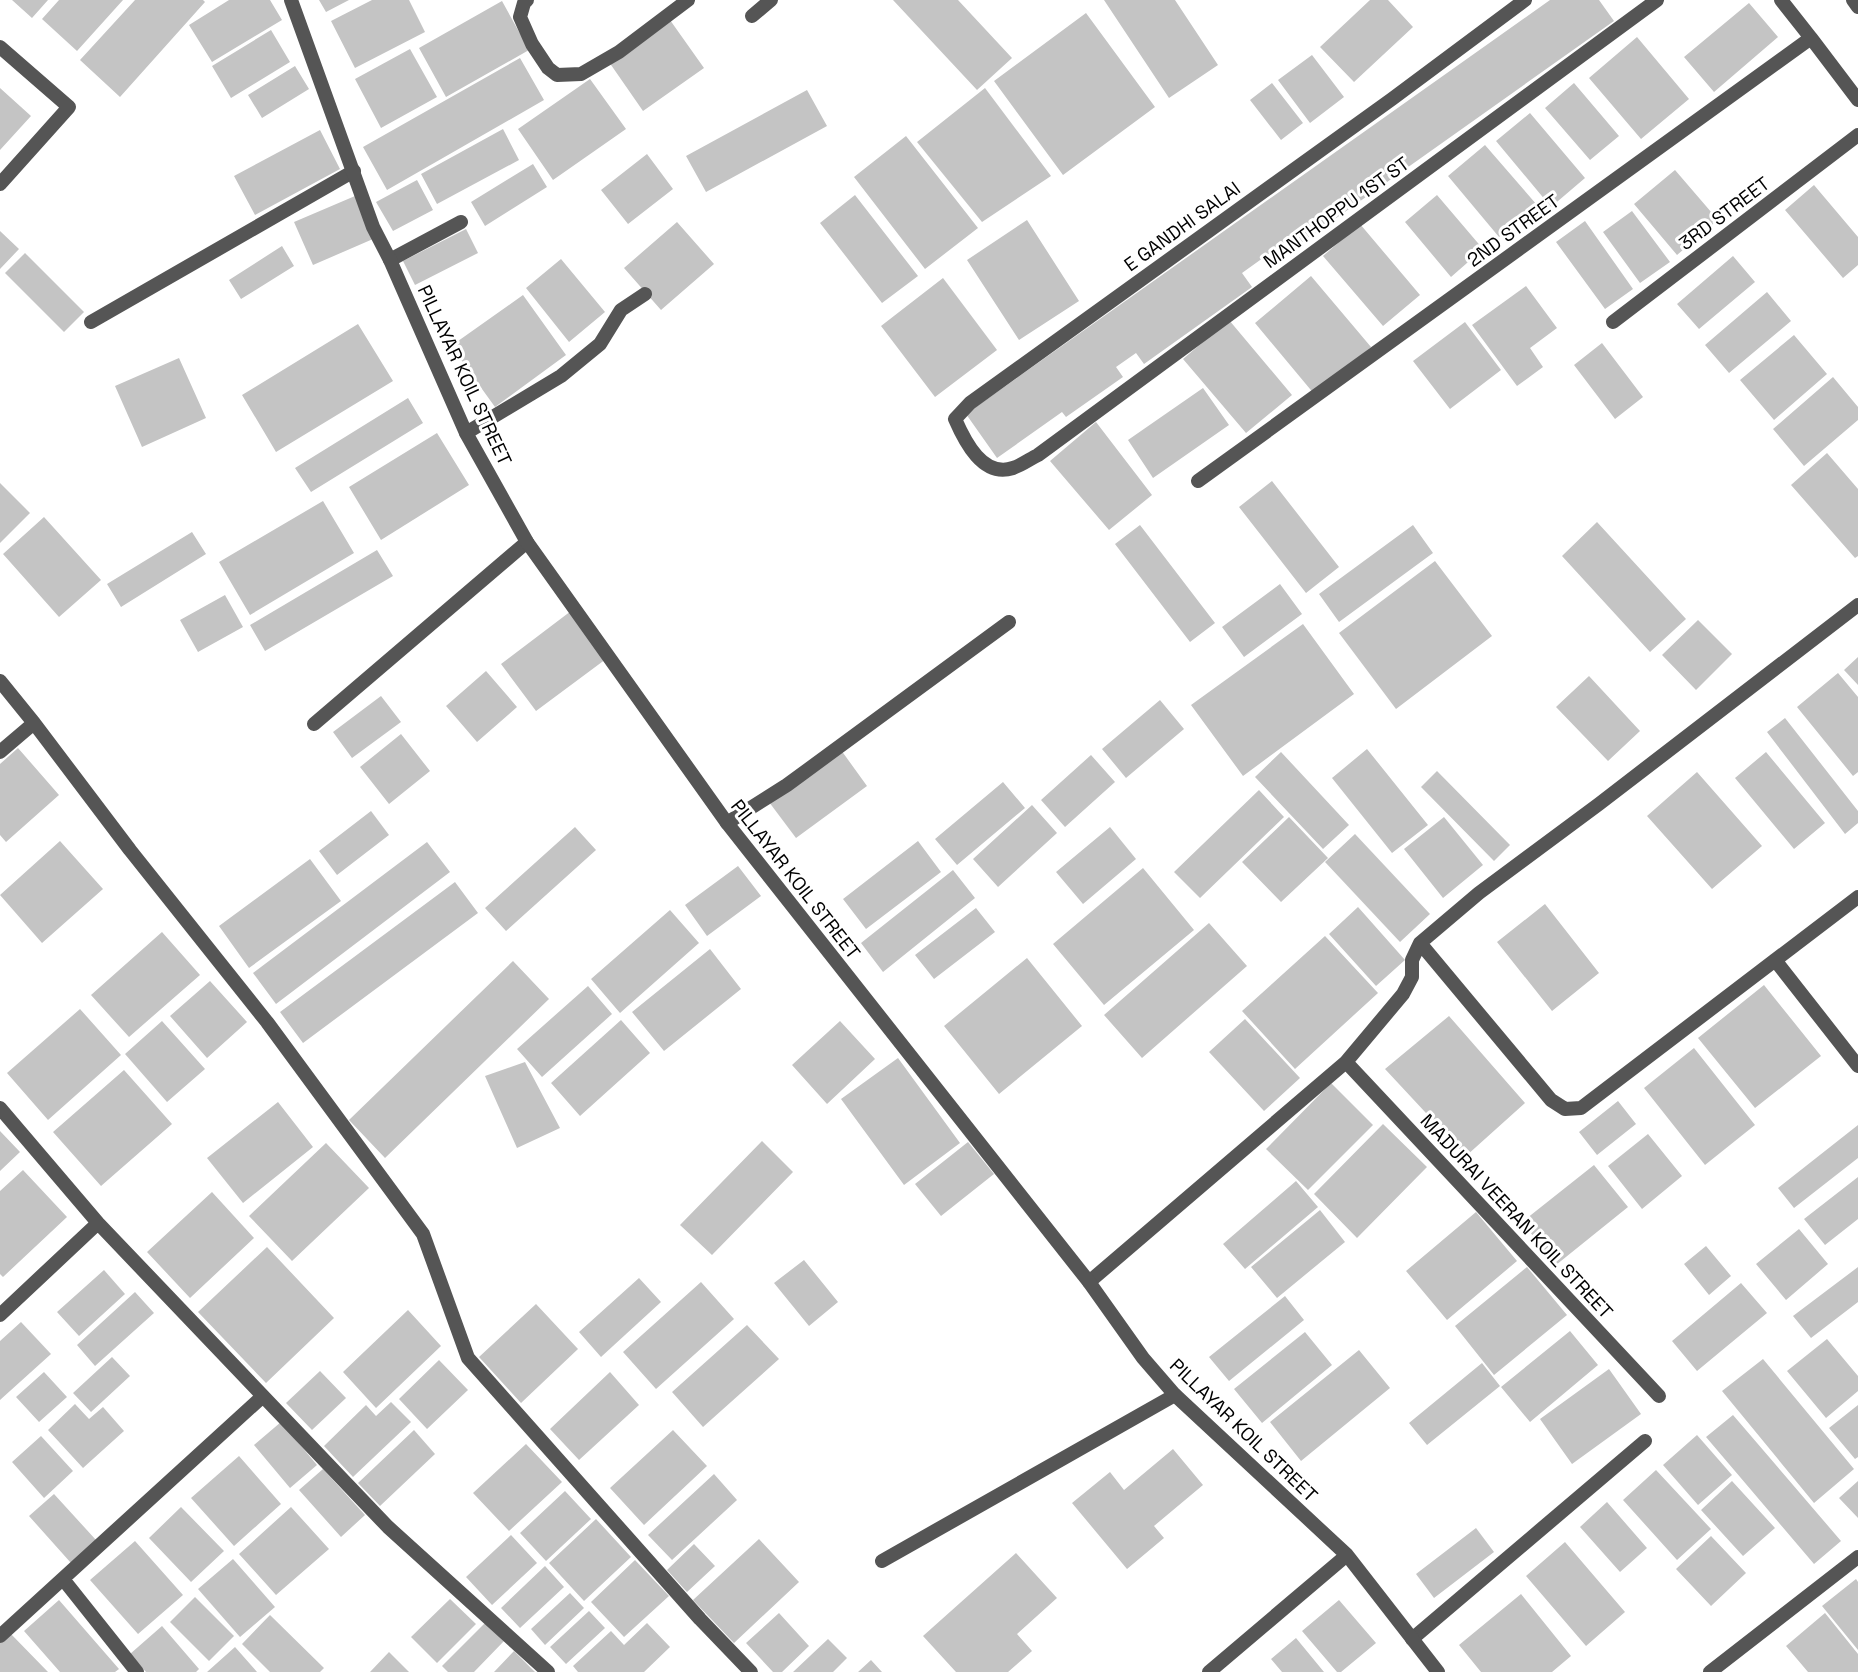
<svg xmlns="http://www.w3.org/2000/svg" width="1858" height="1672" viewBox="0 0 1858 1672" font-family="'Space Grotesk',sans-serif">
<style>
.building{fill:#c4c4c4}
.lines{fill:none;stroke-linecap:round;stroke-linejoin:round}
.service{stroke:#555;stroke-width:14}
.pedestrian{stroke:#555;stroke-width:14}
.minor{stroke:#555;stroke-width:14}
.tertiary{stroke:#555;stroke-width:14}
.labels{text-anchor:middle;stroke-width:6;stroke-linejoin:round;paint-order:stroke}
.street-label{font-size:19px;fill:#000;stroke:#fff}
</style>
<rect width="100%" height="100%" fill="#fff"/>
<!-- building -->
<path class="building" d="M12,0H48L32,18Z
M59,0H123L77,51L42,19Z
M135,0H203L205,2L120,97L80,60Z
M229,0H270L282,20L212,62L189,25Z
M319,0H349L326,12Z
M372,0H409L425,32L355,68L331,21Z
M893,0H958L1012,58L977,90Z
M1104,0H1175L1218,65L1169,98Z
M1370,0H1388L1413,27L1354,82L1320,47Z
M1550,0H1599L1614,21L1294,248L1288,240L1242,273L1252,287L1144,364L1136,353L1116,367L1123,377L1066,417L1062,412L997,458L966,414Z
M502,1L529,50L446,97L419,48Z
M1749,3L1778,37L1714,92L1684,57Z
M1086,13L1155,107L1063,175L994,81Z
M670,20L704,68L643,111L609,62Z
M271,30L290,62L231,98L212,66Z
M1637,37L1689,99L1641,139L1589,78Z
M410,49L437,97L381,128L355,79Z
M1312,55L1344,97L1310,123L1278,80Z
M520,58L544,100L387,190L363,147Z
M295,66L309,89L262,118L248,95Z
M590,79L626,129L553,180L518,129Z
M1272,83L1303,123L1281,140L1250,100Z
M1574,83L1619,136L1590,160L1545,108Z
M0,88L31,116L0,150Z
M985,88L1051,176L982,222L917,142Z
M807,90L827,126L706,192L686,156Z
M1530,113L1585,178L1551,207L1496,141Z
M503,129L519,160L437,204L421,174Z
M320,130L340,169L255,215L234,176Z
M906,136L978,228L925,269L854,177Z
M1485,145L1537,205L1499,237L1448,176Z
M647,154L673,189L628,224L601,190Z
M533,164L547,187L485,226L471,202Z
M1675,170L1718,220L1677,255L1634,204Z
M417,180L433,210L393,231L376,202Z
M1814,185L1858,237V265L1843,278L1785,210Z
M855,195L918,276L882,303L820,223Z
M1437,195L1483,249L1451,277L1405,222Z
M355,196L373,239L313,265L294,222Z
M1632,211L1670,262L1640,283L1603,232Z
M1027,220L1079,301L1019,340L967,260Z
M1585,221L1633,289L1605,309L1556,242Z
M677,222L714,264L661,310L624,268Z
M1360,224L1420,295L1383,326L1323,256Z
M466,229L478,253L415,285L403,261Z
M0,231L19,249L0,269Z
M282,246L294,266L241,299L229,280Z
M25,253L84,312L64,332L5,273Z
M1733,256L1755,282L1699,329L1677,304Z
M561,259L605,312L569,342L526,288Z
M1311,276L1371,347L1315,395L1255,323Z
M943,278L997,350L935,397L881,326Z
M1526,286L1557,328L1530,348L1543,367L1517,386L1472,325Z
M1767,292L1791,321L1729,373L1705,345Z
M523,295L566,355L495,407L451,346Z
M1229,320L1292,395L1246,433L1183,359Z
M1465,322L1501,370L1450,409L1413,361Z
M358,324L393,381L276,452L242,395Z
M1794,335L1827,374L1774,420L1740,380Z
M1602,343L1643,397L1615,419L1574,365Z
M179,358L206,418L142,447L115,386Z
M1833,377L1858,407V420L1804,466L1773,429Z
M1203,388L1229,425L1153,478L1128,440Z
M408,398L423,423L311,492L295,468Z
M1096,422L1152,495L1109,530L1050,461Z
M437,433L469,485L381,540L349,487Z
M1827,453L1858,489V556L1855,558L1791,485Z
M1272,481L1339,567L1306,593L1239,507Z
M0,483L30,513L0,543Z
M323,501L354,553L250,615L219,562Z
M44,517L101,580L59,617L3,554Z
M1597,522L1686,619L1650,652L1562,556Z
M1140,525L1215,623L1190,642L1115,544Z
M1413,525L1433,553L1339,622L1319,594Z
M192,532L206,554L121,607L107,584Z
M377,550L393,576L265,651L250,625Z
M1435,561L1492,636L1396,709L1339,633Z
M1280,584L1302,614L1244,657L1222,627Z
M225,595L243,627L198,652L180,620Z
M571,611L606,659L536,711L501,664Z
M1698,620L1732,654L1696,690L1662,655Z
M1303,624L1354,694L1243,776L1191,705Z
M1858,657V685L1844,670Z
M486,671L517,707L477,742L446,706Z
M1838,673L1858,697V772L1853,776L1797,707Z
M1589,676L1640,731L1608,761L1556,707Z
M381,696L401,722L352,758L333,732Z
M1160,700L1184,729L1126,778L1102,749Z
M1785,718L1858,811V823L1845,834L1767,732Z
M401,734L430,771L389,804L360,767Z
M18,748L59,795L6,842L0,835V764Z
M1367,749L1428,825L1392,853L1332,778Z
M841,750L867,786L796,838L769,802Z
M1281,752L1349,825L1323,849L1255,777Z
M1766,752L1825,823L1794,849L1735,778Z
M1091,755L1115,782L1065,827L1041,800Z
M1437,771L1510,845L1494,861L1421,787Z
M1697,772L1762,846L1712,889L1647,816Z
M1003,782L1025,808L957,865L935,839Z
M1259,790L1284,817L1200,898L1174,872Z
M1032,805L1057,833L998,887L973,859Z
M371,811L389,835L337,875L319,851Z
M1289,817L1328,858L1281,902L1242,862Z
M1444,817L1483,865L1443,898L1404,849Z
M575,827L596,850L506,931L485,908Z
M1110,827L1136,859L1083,904L1056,872Z
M1355,834L1430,914L1400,942L1325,862Z
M60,841L103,889L42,943L0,895Z
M918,841L941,872L866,929L843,899Z
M427,842L450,872L276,1004L253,973Z
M310,859L341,901L249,968L219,926Z
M738,866L761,896L707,936L685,905Z
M1143,868L1194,930L1104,1005L1053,944Z
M953,870L975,898L883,972L861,943Z
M455,882L478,913L303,1043L280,1012Z
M1545,904L1599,973L1552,1011L1497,942Z
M1358,907L1405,960L1376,986L1329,934Z
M976,908L995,932L934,979L915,955Z
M670,910L699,943L620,1013L591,979Z
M1209,923L1247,966L1142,1058L1104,1015Z
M162,932L200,975L129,1037L91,995Z
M1325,936L1378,993L1295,1069L1242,1011Z
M710,949L741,989L664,1051L632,1012Z
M1027,958L1082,1026L999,1094L944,1026Z
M513,961L549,999L385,1158L349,1120Z
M210,981L247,1022L207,1058L170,1016Z
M1764,985L1821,1056L1755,1108L1698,1038Z
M588,986L612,1014L542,1077L517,1049Z
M80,1009L121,1055L48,1120L7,1073Z
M1449,1016L1525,1103L1466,1156L1385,1069Z
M1245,1019L1300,1078L1264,1111L1209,1052Z
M621,1020L650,1053L580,1116L551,1083Z
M162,1021L205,1069L167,1102L125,1054Z
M840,1021L875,1059L827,1104L792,1065Z
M1694,1048L1755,1125L1705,1165L1644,1088Z
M898,1058L960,1143L904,1185L841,1099Z
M525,1062L560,1128L517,1148L485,1076Z
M124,1070L172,1124L101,1186L53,1132Z
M1331,1083L1373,1125L1308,1190L1266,1149Z
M1618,1101L1636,1124L1597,1155L1579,1132Z
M278,1102L313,1147L243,1203L207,1158Z
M1383,1124L1427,1167L1357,1238L1314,1194Z
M1858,1125V1158L1794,1208L1778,1188Z
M0,1131L20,1152L0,1171Z
M1648,1134L1682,1176L1642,1209L1608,1166Z
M762,1141L793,1172L712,1255L680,1225Z
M968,1142L994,1174L941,1216L915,1184Z
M326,1143L369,1188L292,1261L249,1216Z
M1594,1165L1628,1207L1556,1265L1522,1222Z
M23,1170L67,1217L3,1277L0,1274V1191Z
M1858,1177V1219L1825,1245L1804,1219Z
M1296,1181L1318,1207L1245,1269L1223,1244Z
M212,1192L254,1238L190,1298L147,1252Z
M1320,1210L1345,1242L1277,1298L1251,1267Z
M1476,1212L1517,1261L1447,1320L1406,1271Z
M1799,1229L1828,1264L1786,1300L1756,1264Z
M1706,1246L1731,1276L1709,1295L1684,1264Z
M267,1247L334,1318L266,1383L198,1312Z
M804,1260L838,1302L809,1326L774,1283Z
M1527,1267L1567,1315L1494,1375L1455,1326Z
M1858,1267V1302L1811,1338L1793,1316Z
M104,1270L125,1294L79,1336L57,1312Z
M639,1278L661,1302L601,1357L579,1332Z
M701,1282L734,1319L656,1389L623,1352Z
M1741,1283L1767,1313L1697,1371L1672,1341Z
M135,1292L154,1313L95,1366L77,1345Z
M1285,1296L1304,1320L1229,1381L1209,1357Z
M536,1304L578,1349L521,1403L479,1357Z
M408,1310L441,1346L376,1408L343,1372Z
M21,1322L51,1354L0,1400V1341Z
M747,1325L779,1359L703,1427L672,1392Z
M1570,1331L1598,1365L1530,1422L1501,1387Z
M1305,1332L1332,1365L1262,1423L1234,1389Z
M1827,1339L1858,1376V1391L1826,1418L1787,1371Z
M1359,1350L1390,1388L1301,1461L1270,1422Z
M112,1357L130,1376L91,1412L73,1393Z
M1763,1359L1854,1469L1814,1503L1722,1391Z
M439,1360L468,1390L427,1429L399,1399Z
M1482,1363L1500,1386L1427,1445L1409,1423Z
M1609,1369L1641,1414L1572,1464L1540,1419Z
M320,1371L346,1398L312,1430L286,1403Z
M44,1372L67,1397L39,1422L16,1397Z
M610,1372L639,1405L579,1460L550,1429Z
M391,1402L411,1422L353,1477L324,1446L366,1405L376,1416Z
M75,1404L89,1419L103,1407L124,1431L83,1468L48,1430Z
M1858,1405V1457L1855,1459L1829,1428Z
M1733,1415L1841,1541L1814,1564L1706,1437Z
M281,1422L317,1465L290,1488L254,1445Z
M414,1430L435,1454L380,1506L358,1483Z
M673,1430L707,1466L644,1525L610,1488Z
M1697,1435L1732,1475L1698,1505L1663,1465Z
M41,1436L73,1471L44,1498L12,1462Z
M526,1444L562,1482L509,1531L473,1493Z
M1173,1449L1203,1485L1154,1526L1164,1538L1127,1569L1072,1503L1110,1472L1124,1490Z
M239,1456L281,1504L234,1546L191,1498Z
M323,1469L365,1515L341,1537L299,1490Z
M1656,1470L1711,1529L1677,1560L1623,1500Z
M714,1474L737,1500L672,1560L648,1535Z
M1732,1481L1775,1528L1743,1556L1701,1510Z
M1858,1481V1518L1839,1498Z
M565,1491L591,1519L546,1561L520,1533Z
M54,1494L96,1540L71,1563L29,1516Z
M1607,1502L1647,1548L1620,1572L1580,1527Z
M181,1507L224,1551L191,1582L149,1538Z
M291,1507L329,1549L276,1595L239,1554Z
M596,1519L631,1557L584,1601L549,1563Z
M1476,1528L1494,1552L1434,1598L1416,1574Z
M511,1535L537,1563L492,1605L466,1577Z
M1711,1536L1746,1573L1711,1606L1676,1569Z
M759,1539L799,1582L734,1643L693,1600Z
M135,1541L183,1595L138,1634L90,1580Z
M1565,1542L1625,1612L1586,1646L1526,1576Z
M694,1544L715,1566L687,1592L667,1570Z
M1016,1553L1057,1598L1017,1634L1032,1651L1008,1672H956L923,1636Z
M233,1559L275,1607L240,1637L198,1589Z
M635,1560L669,1596L624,1637L591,1602Z
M545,1566L564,1587L520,1628L501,1608Z
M1856,1579L1858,1582V1650L1822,1606Z
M570,1593L584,1608L545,1645L531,1629Z
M1521,1594L1571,1656L1552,1672H1481L1459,1645Z
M195,1597L234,1636L209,1661L170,1622Z
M450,1599L476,1624L437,1663L411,1637Z
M59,1600L119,1669L115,1672H60L24,1631Z
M1339,1600L1376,1643L1341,1672H1337L1302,1631Z
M589,1611L605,1628L566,1664L550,1647Z
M779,1613L809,1646L782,1672H773L746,1643Z
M1825,1613L1858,1654V1672H1808L1786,1646Z
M270,1615L324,1668L320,1672H270L242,1644Z
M485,1623L504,1641L474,1672H448L442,1666Z
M647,1623L670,1647L644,1672H578L573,1666L611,1631L624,1645Z
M162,1626L199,1669L196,1672H146L130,1654Z
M10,1633L48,1672H0V1642Z
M1296,1638L1324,1672H1282L1271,1659Z
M828,1639L847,1658L833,1672H793Z
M235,1647L257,1672H207Z
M514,1651L535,1672H494Z
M389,1652L409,1672H370Z
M871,1660L882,1672H858Z"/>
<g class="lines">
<!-- service -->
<path class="service" d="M752,16L771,0
M727,823L787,785L1009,622
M1412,1639L1645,1441"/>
<!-- pedestrian -->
<path class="pedestrian" d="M314,724L527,542"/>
<!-- minor -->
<path class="minor" d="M527,0L524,3L520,17L532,44L548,68L557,75L581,74L619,52L688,0
M1525,0L1392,99L970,403L955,419C965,442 983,478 1013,468C1022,465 1030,459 1038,455L1657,0
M1853,0L1858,7
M1811,38L1858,100
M0,47L69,107L0,184
M390,260L461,222
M91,322L354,171
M1613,322L1858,135
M466,433L561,376L600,344L621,310L645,294
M1198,481L1811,38L1781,0
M0,681L34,723L130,850L267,1022L423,1234L468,1358L700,1619L751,1672
M0,752L34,723
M1420,943L1551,1100L1565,1109L1581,1108L1858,897
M1775,960L1858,1066
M1346,1062L1659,1396
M0,1108L98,1223L388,1527L548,1672
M1089,1282L1346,1062L1403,994L1412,977V960L1420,943L1479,893L1599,804L1858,605
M0,1315L98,1223
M882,1561L1175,1395
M63,1579L137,1672
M0,1636L263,1396
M1710,1672L1858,1557"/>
<!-- tertiary -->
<path class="tertiary" d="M291,0L373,227L390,260L466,433L527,542L727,823L1089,1282L1143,1358L1175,1395L1347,1555L1438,1672
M1209,1672L1347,1555"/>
</g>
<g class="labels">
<!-- street labels -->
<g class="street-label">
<text transform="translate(1336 212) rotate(-36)" y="7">MANTHOPPU 1ST ST</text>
<text transform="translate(1724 213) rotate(-37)" y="7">3RD STREET</text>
<text transform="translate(1182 226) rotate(-36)" y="7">E GANDHI SALAI</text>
<text transform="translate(1513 230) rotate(-36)" y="7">2ND STREET</text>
<text transform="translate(465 375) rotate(65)" y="7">PILLAYAR KOIL STREET</text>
<text transform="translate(796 879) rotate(52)" y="7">PILLAYAR KOIL STREET</text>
<text transform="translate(1517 1216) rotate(47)" y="7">MADURAI VEERAN KOIL STREET</text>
<text transform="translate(1244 1430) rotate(44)" y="7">PILLAYAR KOIL STREET</text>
</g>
</g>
</svg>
